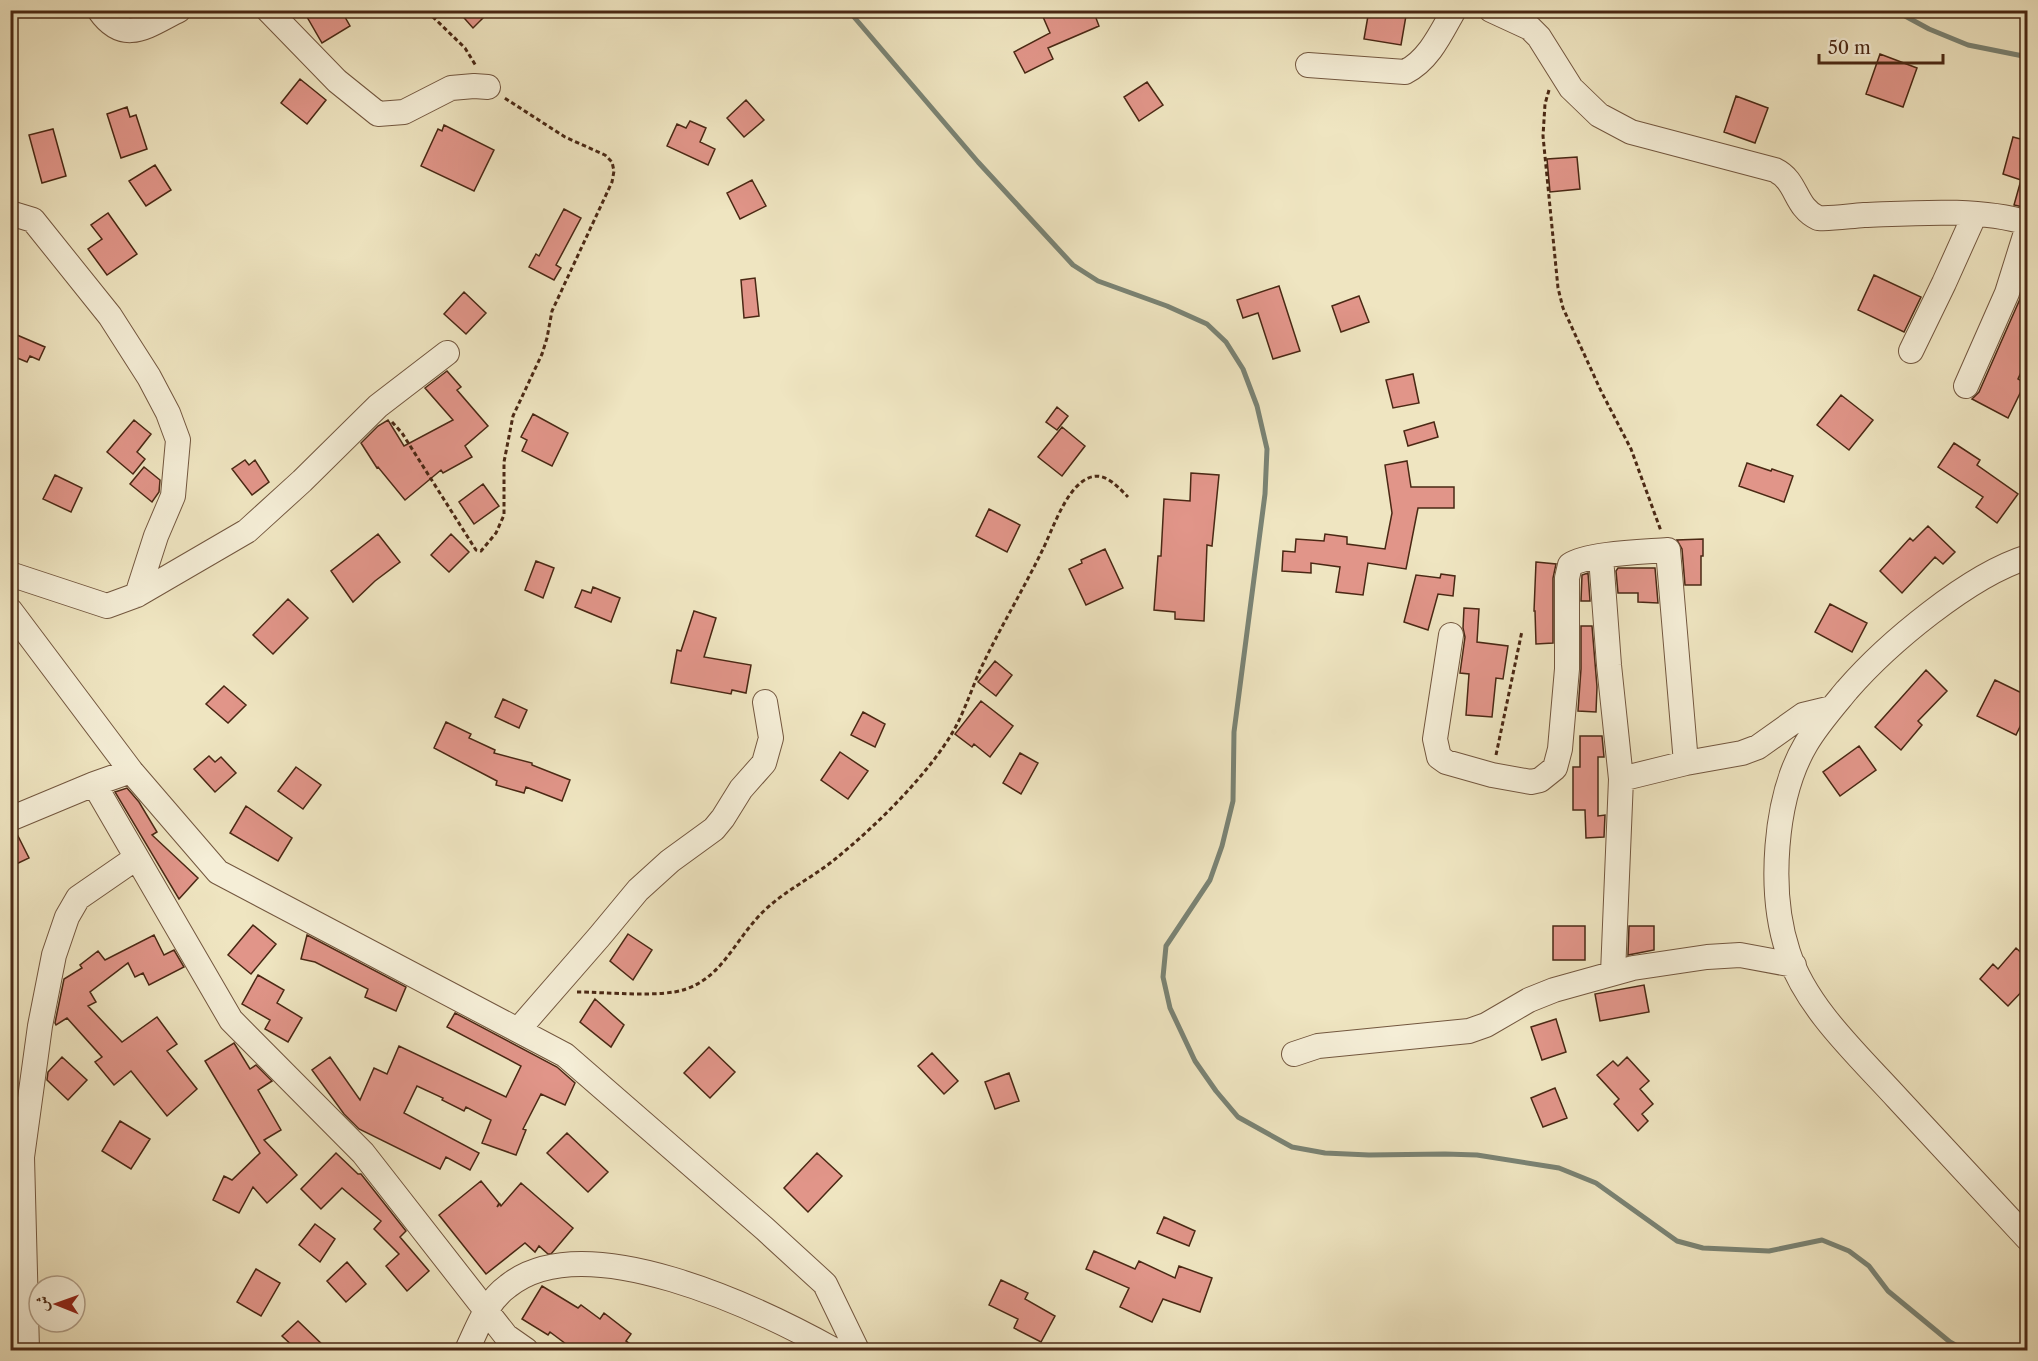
<svg xmlns="http://www.w3.org/2000/svg" width="2038" height="1361" viewBox="0 0 2038 1361" font-family="'Libre Caslon Text',Amiri,serif">
<style>
.lines{fill:none;stroke-linecap:round;stroke-linejoin:round}
.stream{stroke:#7a8374;stroke-width:5}
.building{fill:#e19589;stroke:#4a2814;stroke-width:1.5}
.minor-casing{stroke:#73573f;stroke-width:26}
.path{stroke:#4a2814;stroke-width:3;stroke-dasharray:4.5 3;stroke-linecap:butt}
.minor{stroke:#f5eed7;stroke-width:24}
</style>
<rect width="100%" height="100%" fill="#efe5c1"/>
<filter id="stains"><feTurbulence type="fractalNoise" baseFrequency=".00333" numOctaves="4"/><feColorMatrix values="0 0 0 0 .2 0 0 0 0 .09 0 0 0 0 .02 0 0 0 .5 -.17"/></filter>
<radialGradient id="worn" r=".72"><stop offset=".6" stop-color="#630" stop-opacity="0"/><stop offset="1" stop-color="#630" stop-opacity=".3"/></radialGradient>
<g class="lines">
<!-- stream -->
<path class="stream" d="M848,10L978,162L1073,265L1098,281L1167,306L1207,324L1226,342L1243,369L1257,406L1267,449L1265,494L1234,732L1233,801L1222,846L1210,880L1166,946L1163,977L1170,1008L1195,1061L1216,1091L1238,1117L1292,1147L1325,1153L1369,1155L1445,1154L1477,1155L1559,1168L1596,1183L1677,1241L1703,1248L1769,1251L1822,1240L1849,1251L1869,1266L1888,1291L1950,1342L1964,1350
M1894,10L1929,29L1968,45L2028,57"/>
</g>
<!-- building -->
<path class="building" d="M303,10H341L350,26L322,43Z
M457,10H491L473,28Z
M1040,10H1093L1099,26L1048,48L1053,59L1025,73L1014,52L1050,33Z
M1369,10H1407L1401,45L1364,39Z
M1880,54L1917,68L1903,107L1866,94Z
M300,79L326,100L307,124L281,103Z
M1147,82L1163,105L1139,121L1124,97Z
M1736,96L1768,108L1755,143L1724,132Z
M746,100L764,120L744,137L727,118Z
M127,107L130,117L136,115L147,149L121,158L107,114Z
M690,121L706,128L700,142L715,149L708,165L667,146L677,124L686,128Z
M444,125L494,150L474,191L421,166L438,129L442,131Z
M53,129L66,176L42,183L29,135Z
M2013,137L2028,141V208L2014,205L2021,180L2003,174Z
M1577,157L1580,189L1550,192L1547,159Z
M155,165L171,190L146,206L129,181Z
M752,180L766,206L740,219L727,193Z
M564,209L581,218L556,265L561,268L554,280L529,267L536,254L539,256Z
M108,213L137,254L107,275L88,249L102,239L91,225Z
M1874,275L1921,297L1904,332L1858,310Z
M2028,275V357L2018,379L2025,383L2008,418L1972,399L1979,392L2020,299Z
M755,278L759,316L744,318L741,280Z
M1279,286L1300,351L1273,359L1258,313L1243,318L1237,300Z
M464,292L486,313L466,334L444,314Z
M1359,296L1369,322L1341,332L1332,306Z
M10,332L45,347L39,360L30,356L27,362L10,355Z
M447,371L461,387L457,390L488,426L465,446L472,457L443,473L441,470L405,500L378,467L377,468L361,443L378,426L388,420L404,446L453,420L425,388Z
M1413,374L1419,403L1393,408L1386,380Z
M1841,395L1873,420L1849,450L1817,425Z
M1057,407L1068,416L1057,430L1046,422Z
M533,414L568,433L552,466L522,451L527,440L521,437Z
M134,420L151,434L137,452L145,459L133,474L107,452Z
M1434,422L1438,437L1408,446L1404,431Z
M1062,427L1085,446L1062,476L1038,457Z
M1954,443L1980,460L1977,465L2018,494L1997,523L1976,507L1983,497L1938,467Z
M245,460L249,465L255,460L269,482L252,495L232,469Z
M1407,461L1411,487H1454V508H1418L1406,569L1368,563L1363,595L1336,592L1340,567L1311,563V573L1282,571L1283,551L1295,552L1296,539L1324,541L1325,534L1347,537V544L1385,549L1392,513L1385,465Z
M1747,463L1771,471L1772,469L1793,476L1784,502L1739,486Z
M144,467L160,480L159,492L152,502L130,484Z
M1191,473L1219,475L1212,546L1207,545L1204,621L1175,619V612L1154,610L1158,556H1161L1164,499L1190,501Z
M55,475L82,488L71,512L43,499Z
M483,484L499,506L474,524L459,502Z
M989,509L1020,525L1007,552L976,536Z
M1928,526L1955,552L1943,564L1935,557L1902,593L1880,571L1910,538L1913,541Z
M378,534L400,562L375,581L353,602L331,571Z
M451,534L469,552L449,572L431,555Z
M1703,539V556H1701V585H1685L1682,549L1677,540Z
M1105,549L1123,588L1086,605L1069,569L1082,563L1081,560Z
M536,561L554,568L543,598L525,590Z
M1536,562L1556,564L1553,578V643L1536,644L1535,611H1534Z
M1618,568H1655L1658,603L1638,602V593H1618L1616,571Z
M1588,573L1590,601H1581L1582,575Z
M1441,574L1455,576L1453,596L1438,594L1428,630L1404,622L1416,575L1440,578Z
M593,587L620,598L611,622L575,607L582,590L591,593Z
M288,599L308,618L273,654L253,635Z
M1830,604L1867,623L1852,652L1815,632Z
M1464,608L1479,609L1477,642L1508,646L1503,679L1496,678L1492,717L1466,715L1469,674L1460,673L1465,637L1463,628Z
M694,611L716,618L704,657L751,665L746,693L732,690L731,694L671,683L677,650L681,651Z
M1581,626H1592L1597,687L1596,712L1578,711L1581,669Z
M995,661L1012,675L996,696L978,682Z
M1926,670L1947,691L1918,721L1922,725L1901,750L1875,727Z
M1995,680L2028,696V710L2016,735L1977,716Z
M224,686L246,705L228,723L206,704Z
M503,699L527,710L519,728L495,717Z
M981,701L1013,726L990,757L974,744L972,747L955,734Z
M863,712L885,724L875,747L851,735Z
M446,722L471,734L469,738L495,750L494,753L532,763V765L570,780L562,801L526,787L524,793L496,785L497,781L434,748Z
M1580,736H1602L1604,757H1598V816L1605,815L1604,837L1586,838L1585,810H1573V767H1580Z
M1859,746L1876,770L1840,796L1823,772Z
M840,752L868,771L848,799L821,780Z
M1020,753L1038,763L1021,794L1003,783Z
M209,756L215,762L221,757L236,773L215,792L194,769Z
M296,767L321,785L303,809L278,791Z
M127,788L139,802L157,832L152,835L198,878L179,899L115,792Z
M246,806L292,838L278,861L230,833Z
M16,832L29,858L10,867V833Z
M253,925L276,944L251,974L228,955Z
M1553,926H1585V960H1553Z
M1629,926H1654V950L1628,955Z
M628,934L652,950L633,980L610,961Z
M154,935L164,955L174,950L184,967L149,985L143,973L135,977L128,963L90,992L96,1002L88,1006L122,1042L157,1017L177,1044L167,1051L197,1089L167,1116L131,1071L114,1085L95,1062L102,1057L67,1018L56,1025L55,1023L64,979L82,968L80,965L98,951L105,960Z
M307,935L406,987L396,1011L365,997L368,989L315,962L301,959Z
M2016,948L2028,959V985L2008,1006L1980,979L1993,964L1998,969Z
M258,975L284,990L277,1003L302,1018L288,1042L265,1029L270,1020L242,1004Z
M1644,985L1649,1012L1600,1021L1595,994Z
M595,999L624,1025L611,1047L580,1022Z
M455,1013L557,1067L575,1083L565,1105L541,1094L523,1129L526,1130L516,1155L482,1143L491,1120L466,1107L464,1111L442,1100L443,1098L417,1086L404,1113L479,1153L470,1170L446,1157L440,1169L359,1129L344,1114L312,1070L330,1057L360,1100L374,1068L387,1074L399,1046L506,1097L521,1066L447,1027Z
M1556,1019L1566,1052L1542,1060L1531,1027Z
M234,1043L250,1069L256,1065L272,1081L258,1090L281,1130L264,1140L297,1175L267,1203L253,1187L239,1213L213,1200L224,1176L232,1180L260,1153L205,1061Z
M709,1047L735,1072L710,1098L684,1073Z
M932,1053L958,1081L944,1094L918,1066Z
M62,1057L87,1080L68,1100L47,1080L48,1072Z
M1627,1057L1649,1081L1640,1089L1653,1104L1642,1114L1648,1121L1638,1131L1614,1104L1619,1099L1597,1075L1613,1061L1618,1066Z
M1009,1073L1019,1101L995,1109L985,1082Z
M1555,1088L1567,1118L1543,1127L1531,1098Z
M120,1121L150,1139L131,1169L102,1151Z
M567,1133L608,1172L588,1192L547,1153Z
M336,1153L358,1174H361L406,1231L400,1237L429,1271L407,1291L386,1266L399,1254L374,1229L381,1221L342,1188L321,1209L301,1189Z
M817,1153L842,1176L808,1212L784,1188Z
M481,1181L499,1203L497,1207L500,1204L501,1206L521,1183L573,1228L551,1254H548L539,1246L535,1252L525,1243L486,1274L439,1215Z
M1164,1217L1195,1231L1189,1246L1157,1233Z
M315,1224L335,1239L320,1262L299,1245Z
M1094,1251L1135,1269L1139,1261L1175,1278L1179,1266L1212,1278L1200,1312L1163,1299L1152,1322L1120,1307L1129,1288L1086,1269Z
M347,1262L366,1284L346,1302L327,1281Z
M256,1269L280,1283L261,1316L237,1302Z
M1001,1280L1028,1293L1025,1299L1055,1316L1041,1342L1014,1328L1018,1319L989,1305Z
M542,1286L578,1308L581,1305L600,1319L604,1313L631,1334L626,1341L639,1350H574L550,1332L548,1335L522,1319Z
M298,1321L328,1350H297L282,1336Z"/>
<g class="lines">
<!-- minor casing -->
<g class="minor-casing">
<path id="minor" d="M99,10C124,46 147,26 179,10
M268,10L337,81L378,114L404,112L451,88L474,86L488,87
M1491,10L1530,28L1539,37L1571,88L1599,115L1631,132L1775,170C1798,181 1794,207 1818,218C1833,219 1849,216 1864,215C1916,213 1978,208 2028,223
M1308,65L1405,72C1429,60 1441,33 1454,10
M10,213L33,220L110,316L149,377L168,413L178,440L173,496L156,536L137,595
M1911,351L1944,283L1975,214
M1966,386L2007,293L2028,226
M1601,557L1609,665L1621,779
M2028,557C1969,575 1887,644 1847,690C1833,707 1817,725 1806,744C1774,798 1768,892 1788,952C1806,1008 1859,1056 1898,1099C1941,1145 1984,1192 2028,1239
M10,574L107,606L137,595L247,531L302,481L378,406L447,353
M10,610L131,771L218,872L565,1055L765,1229L825,1284L857,1350
M1451,635L1435,739L1439,757L1446,762L1492,775L1531,782L1540,780L1555,768L1560,749L1567,669V578L1570,565C1588,553 1645,552 1668,550L1686,763
M94,784L231,1020L363,1153L506,1336L526,1350
M10,819L94,784L131,771
M1613,973L1621,779L1686,763L1742,753L1758,747L1803,715L1832,708
M518,1030L599,937L638,890L670,861L714,829L723,818L741,789L764,763L771,738L765,702
M1294,1054L1318,1046L1469,1031L1486,1025L1529,1000L1554,990L1633,968L1707,957L1740,955L1794,965
M27,1350L22,1157L40,1026L54,955L67,917L78,898L136,858
M467,1350C478,1327 486,1302 508,1286C585,1224 760,1309 834,1350"/>
</g>
<!-- path -->
<path class="path" d="M429,10L432,16L465,48L476,66
M1549,90L1545,104L1543,136L1558,288L1563,308L1601,391L1631,449L1661,531
M392,422L402,433L474,547L476,550L481,551L496,533L504,515V462L513,416L542,354L547,338L552,311L612,182L614,171L612,162L605,155L565,137L503,97
M1496,755L1522,631
M577,992C605,992 662,998 686,989C721,977 734,943 758,917C780,893 809,880 834,860C875,827 928,775 954,730C965,710 972,688 981,668C1000,628 1023,590 1042,551C1052,531 1064,494 1083,481C1102,468 1115,484 1128,497"/>
<!-- minor -->
<use href="#minor" class="minor"/>
</g>
<!-- margin -->
<rect width="2038" height="1361" fill="none" stroke="#efe5c1" stroke-width="36"/>
<rect x="12" y="12" width="2014" height="1337" fill="none" stroke="#4a2814" stroke-width="3"/>
<rect x="18" y="18" width="2002" height="1325" fill="none" stroke="#4a2814" stroke-width="1.5"/>
<!-- north arrow -->
<g transform="translate(57 1304) rotate(271)"><circle r="28" fill="#f5eed7" stroke="#b19f89" stroke-width="1.5"/>
<path d="M0-4.5L10 22L0 15L-10 22Z" fill="#8f2418"/>
<text y="-9" font-size="16" font-weight="bold" text-anchor="middle" fill="#4a2814">ش</text>
</g>
<!-- scale -->
<path d="M1819 54v9h124v-9" fill="none" stroke="#4a2814" stroke-width="3"/>
<text x="1828" y="54" font-size="18" fill="#4a2814" stroke="#f5eed7" stroke-width="4.5" paint-order="stroke">50 m</text>
<rect width="100%" height="100%" filter="url(#stains)"/>
<rect width="100%" height="100%" fill="url(#worn)"/>
</svg>
